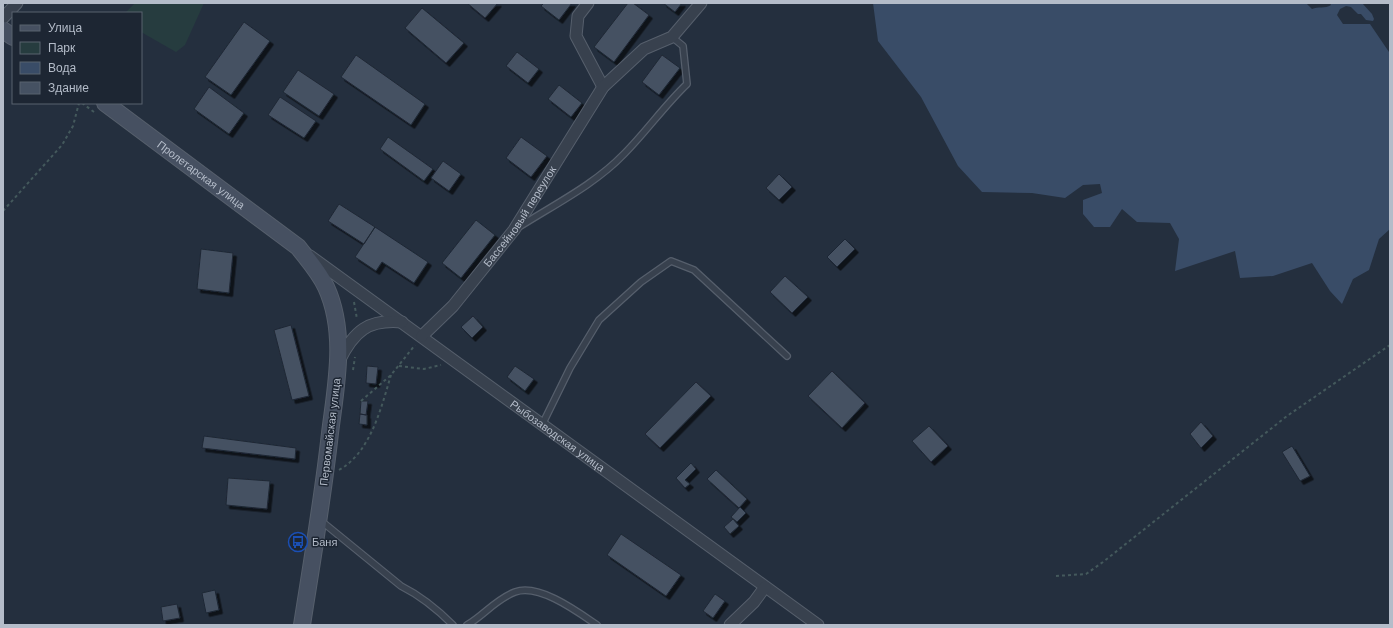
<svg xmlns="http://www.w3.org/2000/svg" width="1393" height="628" viewBox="0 0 1393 628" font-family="'Work Sans',sans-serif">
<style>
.green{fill:#263c3f}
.water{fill:#394c67}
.building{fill:#455162;stroke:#1f2835;filter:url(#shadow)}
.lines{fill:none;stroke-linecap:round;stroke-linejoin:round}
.lane-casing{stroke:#565f6c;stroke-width:8}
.street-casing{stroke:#565f6c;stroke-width:13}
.secondary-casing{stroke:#565f6c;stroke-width:18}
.path{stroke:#44595c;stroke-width:2;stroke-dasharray:3 3;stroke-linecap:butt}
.lane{stroke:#38414e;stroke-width:5.5}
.street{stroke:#38414e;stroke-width:11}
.secondary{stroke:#465061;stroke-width:16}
.labels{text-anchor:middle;stroke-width:3;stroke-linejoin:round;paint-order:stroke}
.street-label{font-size:11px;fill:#b4bcc9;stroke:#1d2633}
.poi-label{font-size:11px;fill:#b4bcc9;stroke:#1d2633;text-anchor:start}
</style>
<defs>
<filter id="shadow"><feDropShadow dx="3.5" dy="3.5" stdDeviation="0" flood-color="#0009"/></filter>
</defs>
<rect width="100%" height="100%" fill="#242f3e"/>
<!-- green -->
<path class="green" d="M135,3H204L185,45L176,52L141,32V13H125Z"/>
<!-- water -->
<path class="water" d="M873,3H1306L1312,9C1318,6 1325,9 1331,5L1330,3H1362L1372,14L1374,19L1373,21L1366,20L1361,14H1358L1351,7L1346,6L1340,9L1337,15L1343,24H1370L1389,52L1390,60V229L1379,239L1369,270L1353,279L1342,304L1330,291L1312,263L1273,276L1240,278L1235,251L1175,271L1179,239L1170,223L1137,222L1122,209L1110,227H1094L1083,214V200L1102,193L1100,184L1083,185L1065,198L1032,193L982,192L958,166L921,97L878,41Z"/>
<!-- building -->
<path class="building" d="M467,3H498L485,18Z
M544,3H572L559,20L541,6Z
M628,3H633L649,15L614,62L594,47Z
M663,3H682L675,12Z
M422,8L464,43L446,63L405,28Z
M244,22L270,41L231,95L205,77Z
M517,52L539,69L528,83L506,66Z
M356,55L425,104L411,125L341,77Z
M662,55L680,68L659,95L642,82Z
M298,70L334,94L319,116L283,92Z
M559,85L582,103L571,117L548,99Z
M209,87L244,113L229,134L194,109Z
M280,97L316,121L304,138L268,115Z
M388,137L433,169L424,181L380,149Z
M521,137L547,156L531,177L506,158Z
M443,161L461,174L449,191L431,178Z
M779,174L792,187L779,200L766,188Z
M339,204L375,227L364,244L328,221Z
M476,220L495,235L461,278L442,263Z
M375,227L428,262L414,283L382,262L376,271L355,257Z
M845,239L855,249L837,267L827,257Z
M201,249L233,253L229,293L197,289Z
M785,276L808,297L792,313L770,292Z
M473,316L483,327L472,338L461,327Z
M291,325L309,396L292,400L274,330Z
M367,366L378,367L376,384L366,383Z
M515,366L534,379L525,391L507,377Z
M832,371L865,403L842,428L808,396Z
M696,382L711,396L660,448L645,434Z
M361,401H368L366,415L360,414Z
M360,414L367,415V425L359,424Z
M1201,422L1213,436L1201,448L1190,434Z
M929,426L948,446L931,462L912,441Z
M204,436L296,448L295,459L202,448Z
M1292,446L1310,476L1300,481L1282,452Z
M691,463L696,469L685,480L690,484L685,488L676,478Z
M716,470L747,499L739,508L707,479Z
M228,478L270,481L267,509L226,505Z
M740,507L746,513L737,522L731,517Z
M733,519L739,526L730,534L724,527Z
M621,534L681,575L666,596L607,555Z
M215,590L219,610L206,613L202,593Z
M715,594L725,601L713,618L703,611Z
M177,604L180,618L163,621L161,607Z"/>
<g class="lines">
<!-- lane casing -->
<g class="lane-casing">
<path id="lane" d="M519,227C555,204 594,185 624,154C646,132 664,106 687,84L683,46L672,37
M542,425L570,368L599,320L641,282L671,261L694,270L787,356
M320,520L401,586C421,596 437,609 453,625
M467,625C483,616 496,599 515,592C539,583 578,612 597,625"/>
</g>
<!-- street casing -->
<g class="street-casing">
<g id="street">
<path d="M588,3L578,16L576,36L603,87"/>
<path d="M3,18L17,3"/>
<path id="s1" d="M310,256L818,625"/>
<path id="s2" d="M422,336L453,306L514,230L603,87L644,49L672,37L701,3"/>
<path d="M339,361C354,331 368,319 402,322"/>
<path d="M730,625L754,602L765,587"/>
</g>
</g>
<!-- secondary casing -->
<g class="secondary-casing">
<g id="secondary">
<path d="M3,30L13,37"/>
<path id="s3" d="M105,103L298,247C308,260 319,272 326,287C347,333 336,385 330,433C323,497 312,561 302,625"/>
</g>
</g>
<!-- path -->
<path class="path" d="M82,103L94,112
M3,211L62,145L73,126L79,103
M354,302L357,319
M399,366L424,369L441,365
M353,370L355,357
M361,401L391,375L415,345
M339,470C371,452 381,408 391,375
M1056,576L1086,574L1103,562L1287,416L1390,345"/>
<!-- lane -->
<use href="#lane" class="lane"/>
<!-- street -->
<use href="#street" class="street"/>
<!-- secondary -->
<use href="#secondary" class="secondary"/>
</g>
<!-- icons -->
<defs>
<g id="bus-ring" transform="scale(1)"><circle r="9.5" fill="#1d2633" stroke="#1a4fb4" stroke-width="1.5"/><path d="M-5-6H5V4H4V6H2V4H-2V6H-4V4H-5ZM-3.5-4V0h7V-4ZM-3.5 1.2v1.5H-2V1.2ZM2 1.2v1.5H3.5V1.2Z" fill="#1a4fb4"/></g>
</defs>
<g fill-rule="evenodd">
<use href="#bus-ring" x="298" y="542"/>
</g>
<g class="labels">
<!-- street labels -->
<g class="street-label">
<text dy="4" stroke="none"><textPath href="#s3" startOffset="120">Пролетарская улица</textPath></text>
<text dy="4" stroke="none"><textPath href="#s2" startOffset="155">Бассейновый переулок</textPath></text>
<text transform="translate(330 432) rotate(-83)" y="4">Первомайская улица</text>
<text dy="4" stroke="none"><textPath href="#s1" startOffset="306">Рыбозаводская улица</textPath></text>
</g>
<!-- poi labels -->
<g class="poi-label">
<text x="312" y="546">Баня</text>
</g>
</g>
<!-- border -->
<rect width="1393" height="628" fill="none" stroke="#b4bcc9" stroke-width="8"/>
<!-- legend -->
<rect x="12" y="12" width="130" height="92" fill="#1d2633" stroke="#59626f"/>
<rect x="20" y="25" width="20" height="6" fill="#465061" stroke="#59626f"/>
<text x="48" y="32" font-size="12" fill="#b4bcc9">Улица</text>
<rect x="20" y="42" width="20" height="12" fill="#263c3f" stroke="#59626f"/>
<text x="48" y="52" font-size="12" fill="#b4bcc9">Парк</text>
<rect x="20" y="62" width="20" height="12" fill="#394c67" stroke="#59626f"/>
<text x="48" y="72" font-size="12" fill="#b4bcc9">Вода</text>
<rect x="20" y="82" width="20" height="12" fill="#455162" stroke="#59626f"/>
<text x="48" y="92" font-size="12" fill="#b4bcc9">Здание</text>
</svg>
